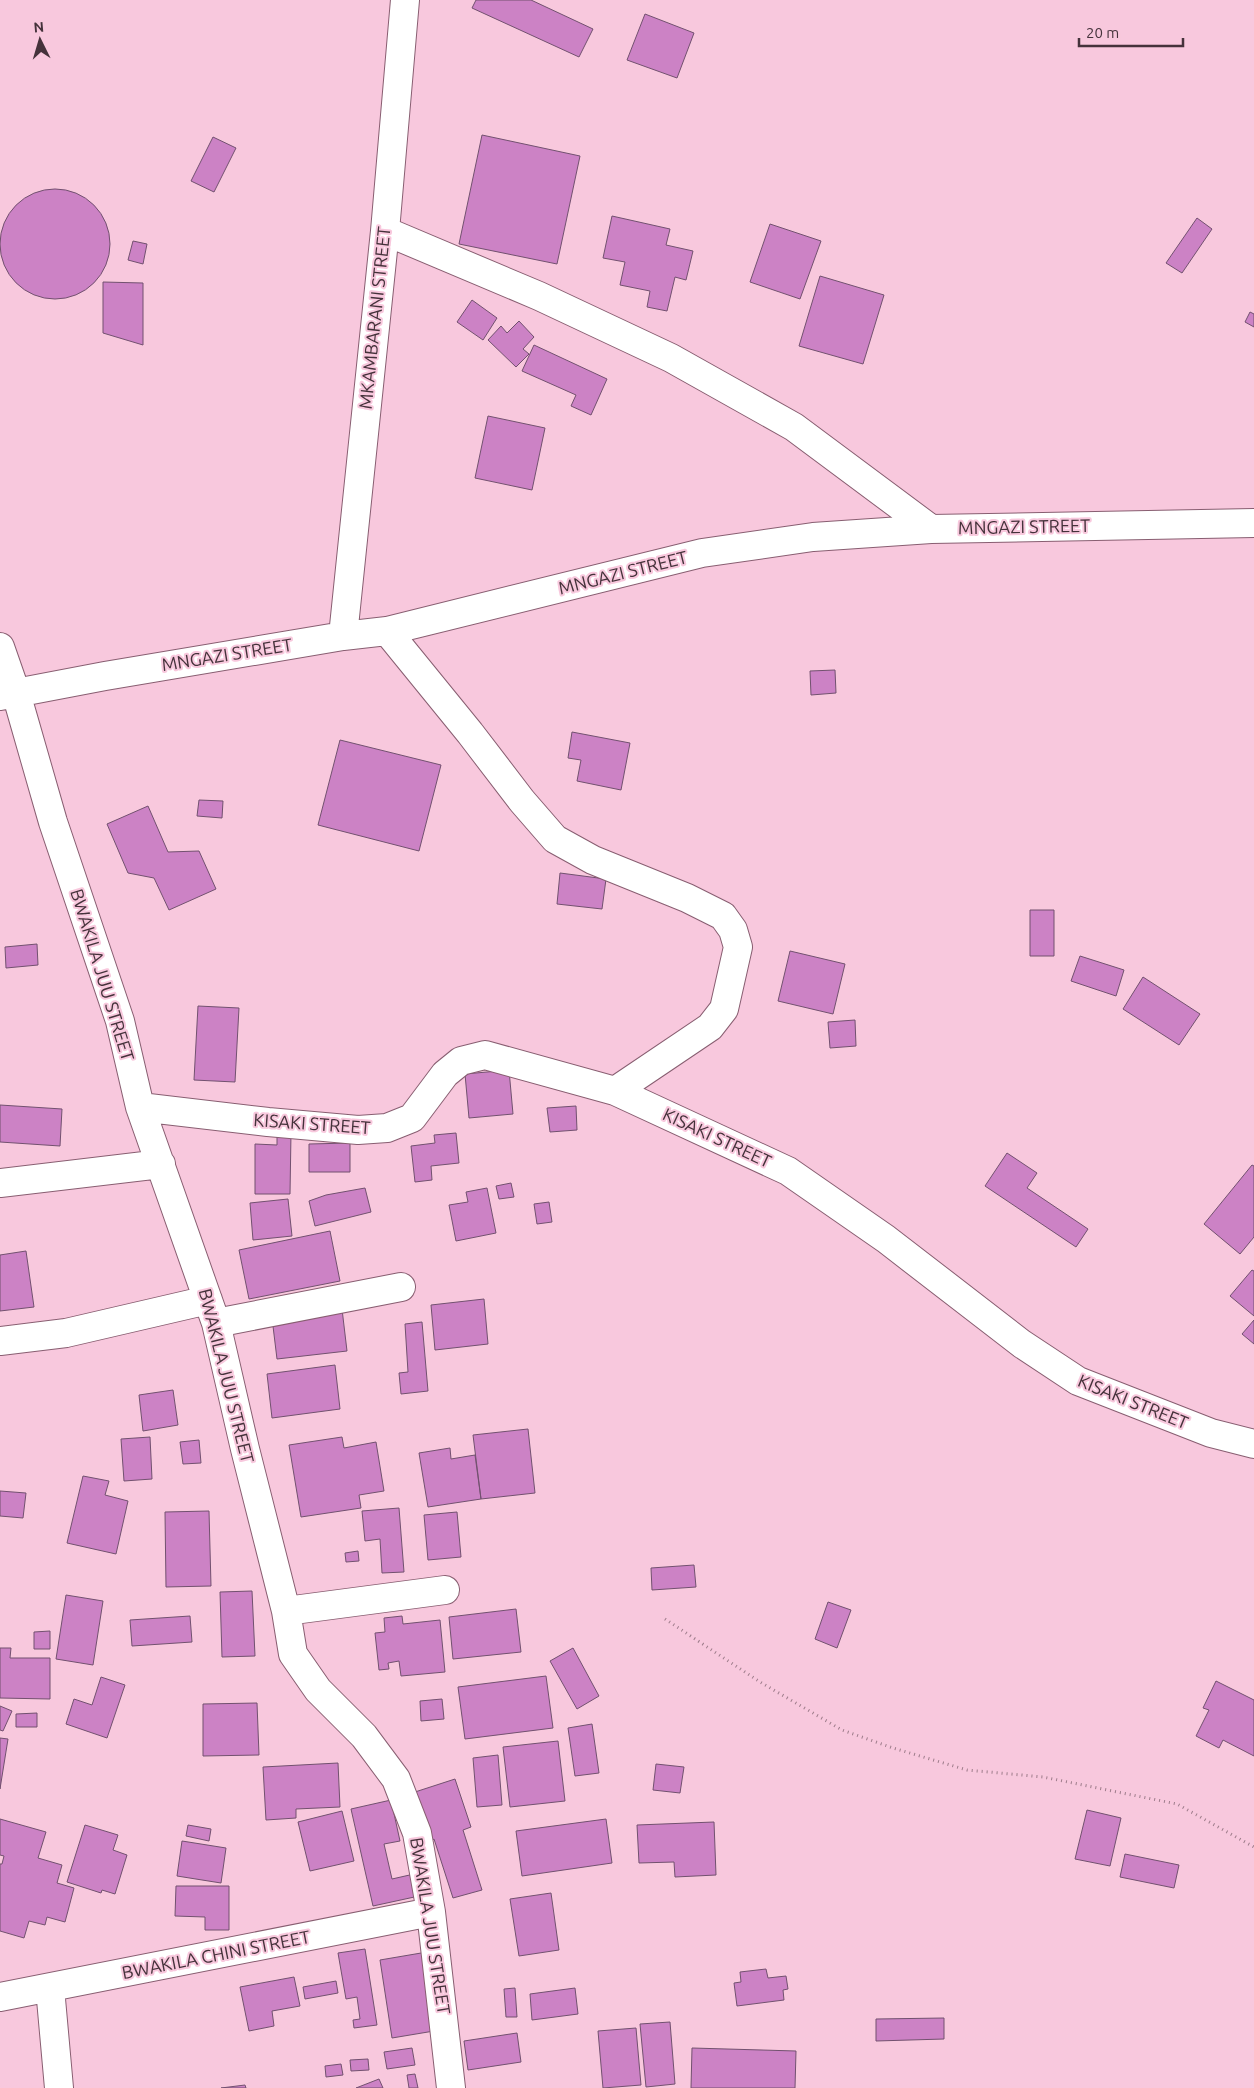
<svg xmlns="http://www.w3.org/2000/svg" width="1254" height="2088" viewBox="0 0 1254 2088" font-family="Ubuntu,sans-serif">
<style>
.building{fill:#cc82c5;stroke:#72516f}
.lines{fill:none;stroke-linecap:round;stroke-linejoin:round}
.street-casing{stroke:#885e71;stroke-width:30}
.path{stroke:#9d7c8a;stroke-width:3;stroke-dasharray:1 4;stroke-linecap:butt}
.street{stroke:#fff;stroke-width:28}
.labels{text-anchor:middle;stroke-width:4;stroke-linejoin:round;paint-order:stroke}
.street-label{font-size:18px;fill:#45323b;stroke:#f8c8dd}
</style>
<rect width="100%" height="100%" fill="#f8c8dd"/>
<!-- building -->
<path class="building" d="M476,0H531L593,29L579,57L472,8Z
M645,14L694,33L677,78L627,60Z
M482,135L580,156L557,264L459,244Z
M213,137L236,148L214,192L191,181Z
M0 244a55 55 0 1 1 110 0a55 55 0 1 1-110 0Z
M612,216L670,229L666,245L693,251L686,280L675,277L667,311L647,307L650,291L620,285L625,262L603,258Z
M1197,218L1212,229L1182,273L1166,263Z
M770,224L821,241L800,299L750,282Z
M133,241L147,244L143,264L128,260Z
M820,276L884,295L863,364L799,346Z
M103,282L143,283V345L103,333Z
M472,300L497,318L483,340L457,322Z
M1250,312L1254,314V327L1245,322Z
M519,321L534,337L523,349L529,354L516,367L488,340L501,326L507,333Z
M534,345L607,379L591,415L571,406L576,395L522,371Z
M488,416L545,428L532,490L475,478Z
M835,670L836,693L811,695L810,671Z
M572,732L630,743L621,790L577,781L581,760L568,758Z
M340,740L441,765L419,851L318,825Z
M199,800L223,801L222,818L197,816Z
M148,806L168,852L199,851L216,889L169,910L154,878L128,873L107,824Z
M560,873L606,879L602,909L557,904Z
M1030,910H1054V956H1030Z
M37,944L38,965L6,968L5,947Z
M790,951L845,964L833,1014L778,1001Z
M1080,956L1124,970L1116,996L1071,981Z
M1143,977L1200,1014L1179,1045L1123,1009Z
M198,1006L239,1008L235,1082L194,1080Z
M855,1020L856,1046L830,1048L828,1022Z
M509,1070L513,1114L469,1118L465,1074Z
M0,1105L62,1109L60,1146L0,1142Z
M576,1106L577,1130L550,1132L547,1108Z
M277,1133H291L290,1194H255V1144L277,1145Z
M456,1133L459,1163L431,1166L432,1180L415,1182L411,1146L435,1143L434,1135Z
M350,1143V1172H309V1144Z
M1007,1153L1037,1173L1027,1188L1088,1229L1076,1247L985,1186Z
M1252,1165L1254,1166V1237L1240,1254L1204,1224Z
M511,1183L514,1197L499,1199L496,1186Z
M365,1188L371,1212L315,1226L309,1201L326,1195Z
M487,1188L496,1233L456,1241L449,1205L468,1202L466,1192Z
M288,1199L292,1236L253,1240L250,1203Z
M549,1202L552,1222L537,1224L534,1204Z
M330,1231L340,1281L249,1299L239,1250Z
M26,1251L34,1307L0,1311V1255Z
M1252,1270L1254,1271V1316L1230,1296Z
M484,1299L488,1344L435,1350L431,1305Z
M342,1309L347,1351L277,1359L272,1318Z
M1254,1320V1344L1242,1334Z
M422,1322L428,1391L401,1394L399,1373L408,1372L405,1324Z
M335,1365L340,1409L272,1418L267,1374Z
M173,1390L178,1425L143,1431L139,1395Z
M528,1429L535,1493L481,1499L473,1435Z
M150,1437L152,1479L124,1481L121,1439Z
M342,1437L344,1448L376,1442L384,1491L359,1495L361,1508L301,1517L289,1445Z
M199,1440L201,1463L183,1464L180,1442Z
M450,1448L451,1459L475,1455L481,1499L428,1507L419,1453Z
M83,1476L109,1481L105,1495L128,1501L116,1554L67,1543Z
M0,1491L26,1493L23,1518L0,1516Z
M399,1508L404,1572L382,1573L380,1539L365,1541L362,1511Z
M209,1511L211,1586L166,1587L165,1512Z
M457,1512L461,1557L428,1560L424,1515Z
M358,1551L359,1561L346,1562L345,1553Z
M694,1565L696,1587L652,1590L651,1568Z
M252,1591L255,1656L222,1657L220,1592Z
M66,1595L103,1601L93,1665L56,1659Z
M828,1602L851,1610L837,1648L815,1639Z
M516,1609L521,1652L453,1659L449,1617Z
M190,1616L192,1642L132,1646L130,1620Z
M402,1616L403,1624L440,1620L445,1672L401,1676L399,1661L388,1663L389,1669L379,1670L375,1633L385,1632L384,1618Z
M50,1631V1649H34V1632Z
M0,1648H11L10,1658H50V1699L0,1698Z
M573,1648L599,1696L577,1709L550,1661Z
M546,1676L553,1728L465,1739L458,1687Z
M101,1677L125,1685L107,1738L66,1724L74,1699L92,1705Z
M1216,1681L1254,1700V1756L1223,1740L1219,1748L1196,1736L1209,1710L1203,1708Z
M442,1699L444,1719L421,1721L420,1701Z
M257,1703L259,1755L203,1756V1704Z
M0,1706L12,1711L3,1731L0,1730Z
M37,1713V1727H16V1714Z
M592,1724L599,1773L575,1776L568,1728Z
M0,1738L8,1739L0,1789Z
M558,1741L565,1801L510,1807L503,1747Z
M498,1755L502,1805L477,1807L473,1758Z
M338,1763L340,1807L296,1809V1818L266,1820L263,1767Z
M656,1764L684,1767L680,1793L653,1790Z
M455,1779L471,1827L463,1830L482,1890L453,1898L434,1839L431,1841L415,1792Z
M391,1800L400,1841L384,1844L392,1879L414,1874L419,1896L373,1906L351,1809Z
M1087,1810L1121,1818L1110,1866L1075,1859Z
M342,1811L354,1861L310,1871L298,1822Z
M0,1819L46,1832L38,1858L62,1865L57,1883L74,1888L65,1922L47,1917L45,1925L29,1921L24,1938L0,1931V1864H2L4,1856L0,1855Z
M606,1819L612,1863L522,1876L516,1831Z
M714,1822L716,1875L675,1877L674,1862L639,1863L637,1825Z
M85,1825L118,1835L113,1850L127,1855L115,1894L102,1890L101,1893L67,1882Z
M188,1825L211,1829L209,1841L186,1836Z
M182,1841L226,1848L221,1883L177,1876Z
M1125,1854L1179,1865L1174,1888L1120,1877Z
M176,1886H229V1930H205V1917L175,1916Z
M551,1893L559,1950L519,1956L510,1899Z
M365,1949L377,2025L354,2028L353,2020L360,2019L357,1997L346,1999L338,1953Z
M427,1952L440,2030L392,2038L380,1960Z
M766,1969L768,1978L786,1976L788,1989L783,1990L784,2000L737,2006L734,1983L741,1982L740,1972Z
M294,1977L300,2006L272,2011L274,2026L249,2031L240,1987Z
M336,1981L338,1993L305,1999L303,1987Z
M515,1988L517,2017H506L504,1989Z
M575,1988L578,2014L532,2020L530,1994Z
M944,2018V2039L876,2041V2019Z
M670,2022L675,2084L646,2087L640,2024Z
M636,2028L641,2085L603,2088L598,2031Z
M517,2033L521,2062L468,2070L464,2041Z
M412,2048L415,2065L387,2069L384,2052Z
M692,2048L796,2051L795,2088H691Z
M368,2059L369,2070L351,2071L350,2060Z
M341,2064L343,2075L326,2077L325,2066Z
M415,2074L418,2088H409L407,2075Z
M379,2079L383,2088H356Z
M245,2085L246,2088H221Z"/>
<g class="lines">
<!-- street casing -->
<g class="street-casing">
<path id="street" d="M385,231L539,296L671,358L794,427L931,529
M387,631L470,733L522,801L555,839L593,860L687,898L723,916L733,930L738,947L724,1009L710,1027L615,1091
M343,636L385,231L405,0
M0,647L16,693L53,822L120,1021L140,1107L216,1323L245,1449L286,1611L293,1654L318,1690L364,1736L396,1779L417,1833L431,1912L451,2088
M0,696L105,676L343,636L387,631L702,553L813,537L931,529L1254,523
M140,1107L268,1122L358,1130L387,1128L412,1118L445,1074L461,1061L485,1055L615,1091L788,1171L886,1239L1022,1344L1078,1381L1211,1433L1254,1444
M0,1183L161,1164
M216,1323L401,1287
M0,1341L66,1333L208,1300
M286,1611L445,1590
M50,1988L59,2088
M0,1997L431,1912"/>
</g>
<!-- path -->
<path class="path" d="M665,1619L760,1682L842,1730L893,1748L967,1770L1043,1777L1177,1804L1254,1847"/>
<!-- street -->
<use href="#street" class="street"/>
</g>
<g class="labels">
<!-- street labels -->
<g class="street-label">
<text transform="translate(375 318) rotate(-84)" y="6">MKAMBARANI STREET</text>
<text transform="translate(1024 527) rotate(-1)" y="6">MNGAZI STREET</text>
<text transform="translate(623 573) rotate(-14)" y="6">MNGAZI STREET</text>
<text transform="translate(227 655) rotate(-9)" y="6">MNGAZI STREET</text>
<text transform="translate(102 975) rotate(73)" y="6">BWAKILA JUU STREET</text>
<text transform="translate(312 1124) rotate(4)" y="6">KISAKI STREET</text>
<text transform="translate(717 1138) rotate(25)" y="6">KISAKI STREET</text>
<text transform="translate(226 1376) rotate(76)" y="6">BWAKILA JUU STREET</text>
<text transform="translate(1133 1402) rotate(22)" y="6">KISAKI STREET</text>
<text transform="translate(430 1926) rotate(81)" y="6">BWAKILA JUU STREET</text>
<text transform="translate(216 1955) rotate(-11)" y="6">BWAKILA CHINI STREET</text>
</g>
</g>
<!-- north arrow -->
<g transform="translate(40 40) rotate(355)" stroke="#f8c8dd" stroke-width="4" paint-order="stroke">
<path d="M0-4L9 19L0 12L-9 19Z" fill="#45323b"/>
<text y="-8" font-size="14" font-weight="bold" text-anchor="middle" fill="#45323b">N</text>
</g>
<!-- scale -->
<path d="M1079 38v8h104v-8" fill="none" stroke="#45323b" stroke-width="2.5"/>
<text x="1086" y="38" font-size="15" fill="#45323b" stroke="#f8c8dd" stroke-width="4" paint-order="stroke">20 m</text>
</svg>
